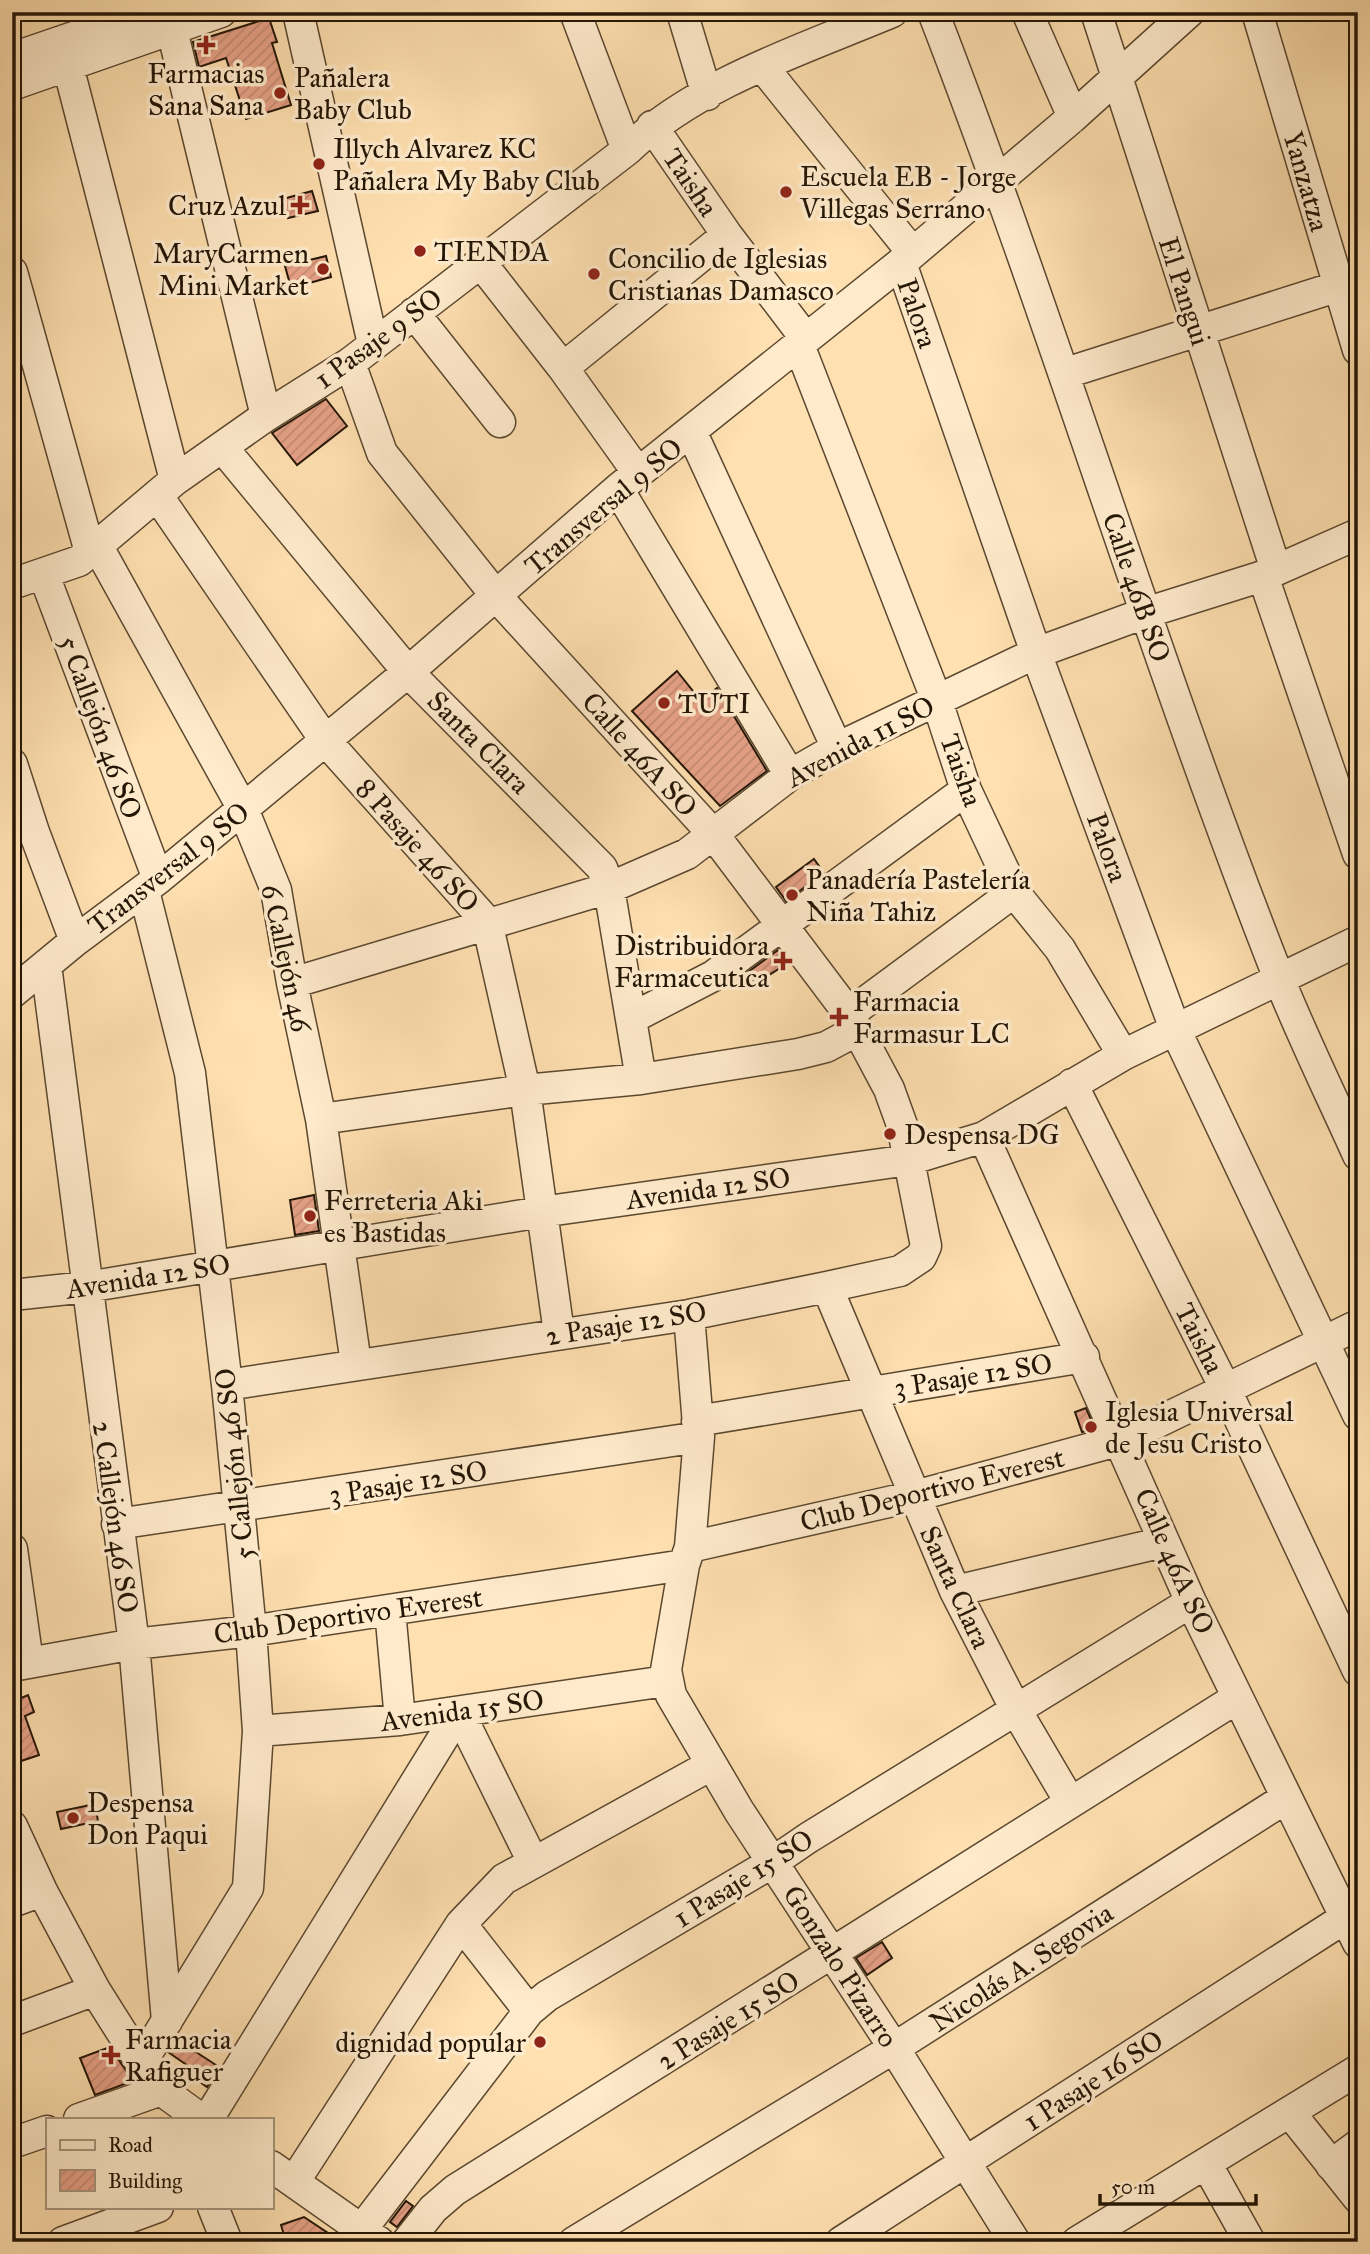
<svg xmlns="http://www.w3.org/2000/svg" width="1370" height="2254" viewBox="0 0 1370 2254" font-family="'IM FELL Great Primer',serif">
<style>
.building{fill:url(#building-hatch);stroke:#241606;stroke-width:2}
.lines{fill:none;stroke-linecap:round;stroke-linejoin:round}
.minor-casing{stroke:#5b4830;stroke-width:33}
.minor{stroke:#ffebcc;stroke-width:30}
.poi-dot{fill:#8f2418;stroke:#ffebcc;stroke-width:2.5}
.labels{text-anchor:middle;stroke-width:7;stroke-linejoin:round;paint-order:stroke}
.poi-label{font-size:28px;fill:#241606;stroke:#ffebcc;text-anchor:start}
.street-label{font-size:28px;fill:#241606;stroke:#ffebcc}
</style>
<defs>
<pattern id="building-hatch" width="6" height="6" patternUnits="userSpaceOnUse" patternTransform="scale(1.75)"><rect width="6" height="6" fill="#e7a288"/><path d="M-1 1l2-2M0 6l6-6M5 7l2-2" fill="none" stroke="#c68b74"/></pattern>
</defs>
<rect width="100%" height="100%" fill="#ffe0b0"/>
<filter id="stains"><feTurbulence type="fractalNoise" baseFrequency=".00286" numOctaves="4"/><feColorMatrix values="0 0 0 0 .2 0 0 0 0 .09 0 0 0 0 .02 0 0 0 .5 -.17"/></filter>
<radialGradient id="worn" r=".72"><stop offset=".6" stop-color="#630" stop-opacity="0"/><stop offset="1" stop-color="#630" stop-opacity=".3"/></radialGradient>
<!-- building -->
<path class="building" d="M269,18L277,42L272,43L291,105L246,119L226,58L199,67L193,42Z
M312,191L318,211L288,218L283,199Z
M326,256L331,277L291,288L285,266Z
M326,399L347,426L297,465L272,433Z
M677,671L701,701L717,688L767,771L720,806L632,711Z
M814,859L824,873L786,901L776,887Z
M778,950L788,963L755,984L748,972Z
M314,1195L319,1231L295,1235L290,1200Z
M1086,1408L1095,1429L1082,1432L1075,1412Z
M12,1687L19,1699L28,1695L34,1712L25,1716L39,1755L12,1764Z
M95,1804L98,1821L61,1829L57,1812Z
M882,1942L892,1958L867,1975L856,1958Z
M176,2039L219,2067L207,2087L200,2082L204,2077L168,2052Z
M110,2047L133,2081L95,2095L80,2058Z
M406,2201L413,2206L397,2227L390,2222Z
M304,2217L328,2233L303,2242H286L281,2225Z"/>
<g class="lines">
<!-- minor casing -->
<g class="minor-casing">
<path id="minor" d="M298,12L373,344
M575,12L627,150
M682,12L707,95
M933,12C1056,330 1153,658 1278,976C1302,1036 1331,1095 1358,1155
M1027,12L1073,117
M1096,12L1276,570
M1257,12L1358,350
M172,30L266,416
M12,58L147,12
M68,66L175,480
M762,66L912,252
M12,85L221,12
M652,126L727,235L806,339
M481,263L563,368L638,473
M901,263L1036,653L1175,1029L1358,1415
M12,272L90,552
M414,313L500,422
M799,345L937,701L966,790L1014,892L1060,949L1123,1055
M563,368L727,235
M1066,373L1358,280
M691,431L837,748
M222,447L408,672L602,868L609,888L641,1079
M618,489L790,775
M157,495L325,740L487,922L525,1090L559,1333
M98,547L243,809L276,890L292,983L321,1119L356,1364
M44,575L158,879
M1263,576L1358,854
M12,584L79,561L175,480L266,416L350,363L627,150C699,82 802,50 892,12
M12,764L34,832L75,941
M46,965L134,1644L167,2021
M292,983L609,888L687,854L790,775L837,748L1036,653L1145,613L1263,576L1358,534
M12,993L75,941L158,879L408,672L618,489L901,263L1073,117L1189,12
M849,1014L1014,892
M632,1018L713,976L966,790
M1072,1084L1225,1388L1358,1671
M321,1119L525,1090L641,1079L798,1054L826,1047L858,1030
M984,1137L1191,1602L1358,1943
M827,1287L955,1591L1016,1710L1070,1802
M12,1295L87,1287L541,1212L909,1160L984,1137L1123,1055L1358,941
M689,1315L699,1437L690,1547L684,1565L666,1670L671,1695L739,1811L894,2048L1015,2242
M227,1385L689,1315L827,1287L900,1271L921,1257L926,1246L902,1125L889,1089L849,1014L714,835L497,597L382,453L350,363
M697,1421L1084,1357
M117,1524L699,1437
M690,1547L915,1496L1121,1440L1358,1325
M12,1549L28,1662
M955,1591L1164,1542
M390,1610L400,1720
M12,1666L134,1644L251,1631L684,1565
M459,1712L533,1862
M258,1731L400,1720L666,1681
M12,1826L42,1891L95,1990L141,2063L161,2090L201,2119
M12,1902L42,1891
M461,1924L529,2011
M12,2021L95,1990
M141,2063L248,1888L258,1731L251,1631L227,1385L190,1073L144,891
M1291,2114L1358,2198
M79,2119L161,2090
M208,2119L459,1712
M12,2143L47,2131
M1207,2165L1250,2242
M1331,2165L1358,2145
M271,2166L379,2242
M294,2182L461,1924L504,1879L711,1765
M213,2207L227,2242
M362,2229L529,2011L547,1996L773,1862L808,1838L1191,1602
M63,2242L158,2207
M407,2242L433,2209L455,2190L1237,1698
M574,2242L894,2048L1286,1798
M841,2242L1345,1918
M1077,2242L1358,2070"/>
</g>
<!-- minor -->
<use href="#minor" class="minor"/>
</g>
<!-- markers -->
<g class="poi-dot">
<path d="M202.5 34.5h7v7h7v7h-7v7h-7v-7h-7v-7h7z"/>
<circle cx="280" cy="93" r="7"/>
<circle cx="319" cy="164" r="7"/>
<circle cx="786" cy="192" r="7"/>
<path d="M296.5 194.5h7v7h7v7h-7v7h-7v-7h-7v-7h7z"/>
<circle cx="420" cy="251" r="7"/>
<circle cx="323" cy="269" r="7"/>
<circle cx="594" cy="274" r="7"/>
<circle cx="664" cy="703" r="7"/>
<circle cx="792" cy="895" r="7"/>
<path d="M779.5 950.5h7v7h7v7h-7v7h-7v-7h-7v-7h7z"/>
<path d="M835.5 1006.5h7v7h7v7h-7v7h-7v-7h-7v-7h7z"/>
<circle cx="890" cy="1134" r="7"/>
<circle cx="310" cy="1216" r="7"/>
<circle cx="1091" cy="1427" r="7"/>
<circle cx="73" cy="1818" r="7"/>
<circle cx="540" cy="2042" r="7"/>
<path d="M107.5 2044.5h7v7h7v7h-7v7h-7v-7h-7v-7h7z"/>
</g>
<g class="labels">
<!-- poi labels -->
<g class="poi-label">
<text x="206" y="83" text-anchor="middle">Farmacias<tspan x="206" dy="32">Sana Sana</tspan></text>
<text x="294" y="87">Pañalera<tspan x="294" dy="32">Baby Club</tspan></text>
<text x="333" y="158">Illych Alvarez KC<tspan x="333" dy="32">Pañalera My Baby Club</tspan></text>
<text x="800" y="186">Escuela EB - Jorge<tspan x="800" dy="32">Villegas Serrano</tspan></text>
<text x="286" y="215" text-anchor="end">Cruz Azul</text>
<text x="434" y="261">TIENDA</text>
<text x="309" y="263" text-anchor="end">MaryCarmen<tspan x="309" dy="32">Mini Market</tspan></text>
<text x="608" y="268">Concilio de Iglesias<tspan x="608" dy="32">Cristianas Damasco</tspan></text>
<text x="678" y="713">TUTI</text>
<text x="806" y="889">Panadería Pastelería<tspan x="806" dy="32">Niña Tahiz</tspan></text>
<text x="769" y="955" text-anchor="end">Distribuidora<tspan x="769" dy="32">Farmaceutica</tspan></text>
<text x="853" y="1011">Farmacia<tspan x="853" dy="32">Farmasur LC</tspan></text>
<text x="904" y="1144">Despensa DG</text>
<text x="324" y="1210">Ferreteria Aki<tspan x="324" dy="32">es Bastidas</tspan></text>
<text x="1105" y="1421">Iglesia Universal<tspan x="1105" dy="32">de Jesu Cristo</tspan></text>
<text x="87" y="1812">Despensa<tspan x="87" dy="32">Don Paqui</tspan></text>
<text x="125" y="2049">Farmacia<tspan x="125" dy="32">Rafiguer</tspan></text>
<text x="526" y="2052" text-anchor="end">dignidad popular</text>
</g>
<!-- street labels -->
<g class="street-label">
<text transform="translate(1307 181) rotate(74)" y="10">Yanzatza</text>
<text transform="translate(691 182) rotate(56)" y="10">Taisha</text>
<text transform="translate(1185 291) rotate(72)" y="10">El Pangui</text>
<text transform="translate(918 313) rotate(71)" y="10">Palora</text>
<text transform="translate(378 338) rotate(-36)" y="10">1 Pasaje 9 SO</text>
<text transform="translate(603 506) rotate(-40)" y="10">Transversal 9 SO</text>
<text transform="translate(1137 587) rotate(71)" y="10">Calle 46B SO</text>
<text transform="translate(101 727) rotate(70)" y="10">5 Callejón 46 SO</text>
<text transform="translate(860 741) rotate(-28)" y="10">Avenida 11 SO</text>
<text transform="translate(479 742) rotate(45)" y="10">Santa Clara</text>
<text transform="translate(640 754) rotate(48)" y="10">Calle 46A SO</text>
<text transform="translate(962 770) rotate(70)" y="10">Taisha</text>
<text transform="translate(418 845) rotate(48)" y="10">8 Pasaje 46 SO</text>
<text transform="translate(1108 847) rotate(70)" y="10">Palora</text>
<text transform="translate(168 868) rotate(-38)" y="10">Transversal 9 SO</text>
<text transform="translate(287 958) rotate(78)" y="10">6 Callejón 46</text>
<text transform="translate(708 1188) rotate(-8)" y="10">Avenida 12 SO</text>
<text transform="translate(148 1276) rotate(-9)" y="10">Avenida 12 SO</text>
<text transform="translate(626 1323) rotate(-9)" y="10">2 Pasaje 12 SO</text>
<text transform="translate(1200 1338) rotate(63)" y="10">Taisha</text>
<text transform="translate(973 1375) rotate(-9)" y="10">3 Pasaje 12 SO</text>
<text transform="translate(234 1464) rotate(-96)" y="10">5 Callejón 46 SO</text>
<text transform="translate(408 1482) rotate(-9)" y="10">3 Pasaje 12 SO</text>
<text transform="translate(932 1489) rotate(-14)" y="10">Club Deportivo Everest</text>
<text transform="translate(116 1517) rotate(82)" y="10">2 Callejón 46 SO</text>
<text transform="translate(1175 1561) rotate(66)" y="10">Calle 46A SO</text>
<text transform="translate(956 1587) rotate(65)" y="10">Santa Clara</text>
<text transform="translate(348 1615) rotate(-8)" y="10">Club Deportivo Everest</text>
<text transform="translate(462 1710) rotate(-8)" y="10">Avenida 15 SO</text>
<text transform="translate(743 1878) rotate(-32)" y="10">1 Pasaje 15 SO</text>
<text transform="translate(841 1966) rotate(57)" y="10">Gonzalo Pizarro</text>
<text transform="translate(1021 1967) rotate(-33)" y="10">Nicolás A. Segovia</text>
<text transform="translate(728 2020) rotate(-32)" y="10">2 Pasaje 15 SO</text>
<text transform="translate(1093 2080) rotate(-33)" y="10">1 Pasaje 16 SO</text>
</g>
</g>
<!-- margin -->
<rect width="1370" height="2254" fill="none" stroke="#ffe0b0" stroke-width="42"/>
<rect x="14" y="14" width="1342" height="2226" fill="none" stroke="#241606" stroke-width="3.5"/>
<rect x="21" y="21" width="1328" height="2212" fill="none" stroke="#241606" stroke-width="2"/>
<!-- legend -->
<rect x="46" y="2118" width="228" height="91" fill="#ffebcc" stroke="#a7967d" stroke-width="2"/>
<rect x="60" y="2140" width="35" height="10" fill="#ffebcc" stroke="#a7967d" stroke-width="2"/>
<text x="108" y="2152" font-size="21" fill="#241606">Road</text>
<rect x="60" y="2170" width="35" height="21" fill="url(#building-hatch)" stroke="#a7967d" stroke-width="2"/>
<text x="108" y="2188" font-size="21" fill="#241606">Building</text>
<!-- scale -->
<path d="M1100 2194v10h156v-10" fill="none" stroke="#241606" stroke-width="3.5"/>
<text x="1111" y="2194" font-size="21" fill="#241606" stroke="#ffebcc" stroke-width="5" paint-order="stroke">50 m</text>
<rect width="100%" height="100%" filter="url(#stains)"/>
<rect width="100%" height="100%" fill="url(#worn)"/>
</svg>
